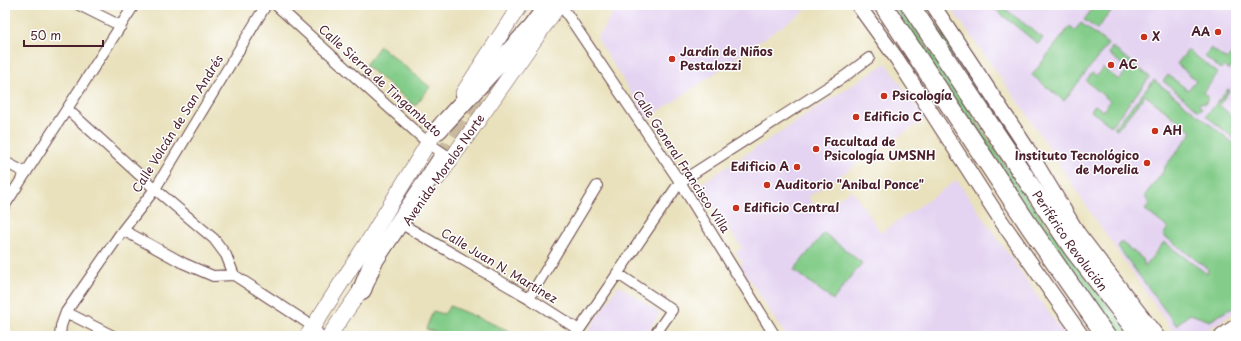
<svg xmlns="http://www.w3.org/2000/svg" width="1241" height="341" viewBox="0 0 1241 341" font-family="'Playpen Sans',sans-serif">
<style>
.built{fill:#e4d3f1}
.green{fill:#83cc89;stroke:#66765a}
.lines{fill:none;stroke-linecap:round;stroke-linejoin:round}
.highway-tunnel{stroke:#c9ba9f;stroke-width:18;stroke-dasharray:18 9;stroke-linecap:butt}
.street-casing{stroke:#623c41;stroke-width:12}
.secondary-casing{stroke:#623c41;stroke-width:16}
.primary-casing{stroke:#623c41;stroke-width:16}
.highway-casing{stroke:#623c41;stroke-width:20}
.street{stroke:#fff;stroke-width:10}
.secondary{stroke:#fff;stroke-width:14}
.primary{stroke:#fff;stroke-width:15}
.highway{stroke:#fff;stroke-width:18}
.poi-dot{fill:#c8321e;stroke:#fff;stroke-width:1.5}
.labels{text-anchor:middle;stroke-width:3;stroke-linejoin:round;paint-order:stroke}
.poi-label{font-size:12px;font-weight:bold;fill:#4a1f2b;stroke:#fff;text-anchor:start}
.street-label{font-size:12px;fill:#4a1f2b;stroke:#fff}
</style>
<rect width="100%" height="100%" fill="#fff"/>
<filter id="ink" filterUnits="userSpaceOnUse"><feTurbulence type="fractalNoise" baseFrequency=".025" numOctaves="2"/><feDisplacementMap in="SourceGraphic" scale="8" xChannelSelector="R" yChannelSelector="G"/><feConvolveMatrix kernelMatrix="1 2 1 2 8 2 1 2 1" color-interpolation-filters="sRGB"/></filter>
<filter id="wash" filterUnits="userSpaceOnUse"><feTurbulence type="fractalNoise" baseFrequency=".012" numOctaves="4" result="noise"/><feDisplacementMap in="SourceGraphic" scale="16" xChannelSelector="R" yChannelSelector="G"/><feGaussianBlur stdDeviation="0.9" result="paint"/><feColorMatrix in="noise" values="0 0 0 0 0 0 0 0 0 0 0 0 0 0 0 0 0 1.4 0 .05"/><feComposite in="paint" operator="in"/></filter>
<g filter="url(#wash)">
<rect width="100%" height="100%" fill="#e9e1bc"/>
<!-- built -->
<path class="built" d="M618,5H814L744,52L704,81L647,119L597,38Z
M949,5H1236V311L1198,336H1176L1091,213L1026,113Z
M886,63L925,119L808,197L818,212L852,190L881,233L957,180L1065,336H786L740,265L743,263L736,252L742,248L702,187V183Z
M619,285L660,313L645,336H585Z"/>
<!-- green -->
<path class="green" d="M892,5H899L968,108L1020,188L1075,263L1132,336H1115L1067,269Z
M916,5H923L1010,132L1061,215Z
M990,5H1000L1043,38L1038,44Z
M1095,5H1116L1097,29L1084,20Z
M1081,23L1108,44L1064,101L1032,75L1070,26L1075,30Z
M380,46L430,87L415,106L365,65Z
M1112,47L1150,77L1111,126L1091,111L1095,105L1103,111L1110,101L1086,81L1092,73L1096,76L1103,68L1119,80L1128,69L1109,54Z
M1211,48L1227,60L1236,48V60L1229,70L1223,66L1221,69L1204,56Z
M1188,50L1218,73L1203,93L1209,98L1205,104L1201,102L1199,105L1202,108L1199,111L1163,81L1168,75L1188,90L1196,80L1177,64Z
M1154,80L1236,145V305L1210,321L1190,314L1176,325L1118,247L1121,242L1143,259L1145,266L1164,242L1207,274L1208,269L1163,235L1168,228L1145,210L1149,205L1145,195L1163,172L1164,168L1192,132L1145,95L1117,130L1114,128Z
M1228,89L1230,90L1219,105L1236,119V140L1206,116Z
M824,233L862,263L833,300L794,270Z
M450,306L512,332L509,336H447L426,329L433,311L444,314Z"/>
</g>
<g filter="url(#ink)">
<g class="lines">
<!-- highway-tunnel -->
<path class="highway-tunnel" d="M441,160L492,77"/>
<!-- street casing -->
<g class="street-casing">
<path id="street" d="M79,5L121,26
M276,5L428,143L452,159
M561,5L680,182L775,336
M67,109L155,189L214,239L226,255L234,275
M5,162L26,173
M5,205L134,5
M405,226L529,298L579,330
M123,230L183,263L213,276L234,275L314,327L320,336
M617,273L672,310L654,336
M529,298L597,186
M66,312L113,336
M60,336L61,326L66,312L123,230L155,189L266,5
M575,336L680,182L845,76L869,58"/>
</g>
<!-- secondary casing -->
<g class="secondary-casing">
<path id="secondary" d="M858,5L897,59L1002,222L1082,336
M933,5L1027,148L1078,233L1157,336
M1222,336L1236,326"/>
</g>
<!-- primary casing -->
<g class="primary-casing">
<path id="primary" d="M463,93L520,5
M438,178L559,5
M307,336L372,235L428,143L444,121
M329,336L368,280"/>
</g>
<!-- highway casing -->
<g class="highway-casing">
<g id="highway">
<path d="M883,5L1030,227L1106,336"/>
<path id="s1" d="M910,5L1073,249L1140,336"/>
<path d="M438,130L532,27L548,5"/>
<path d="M362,290L373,262L441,160"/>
</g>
</g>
<!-- street -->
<use href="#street" class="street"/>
<!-- secondary -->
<use href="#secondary" class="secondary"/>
<!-- primary -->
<use href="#primary" class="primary"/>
<!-- highway -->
<use href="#highway" class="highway"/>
</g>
</g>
<!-- markers -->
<g class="poi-dot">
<circle cx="1218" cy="32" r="4"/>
<circle cx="1144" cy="37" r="4"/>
<circle cx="672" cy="59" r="4"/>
<circle cx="1111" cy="65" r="4"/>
<circle cx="884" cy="96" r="4"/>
<circle cx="856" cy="117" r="4"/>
<circle cx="1155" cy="131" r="4"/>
<circle cx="816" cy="149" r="4"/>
<circle cx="1147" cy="163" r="4"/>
<circle cx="797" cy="167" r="4"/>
<circle cx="767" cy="185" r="4"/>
<circle cx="736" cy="208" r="4"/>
</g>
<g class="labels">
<!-- poi labels -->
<g class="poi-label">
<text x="1210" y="36" text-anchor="end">AA</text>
<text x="1152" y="41">X</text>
<text x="680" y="56">Jardín de Niños<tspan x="680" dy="14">Pestalozzi</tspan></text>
<text x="1119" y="69">AC</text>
<text x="892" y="100">Psicología</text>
<text x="864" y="121">Edificio C</text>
<text x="1163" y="135">AH</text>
<text x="824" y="146">Facultad de<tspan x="824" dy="14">Psicología UMSNH</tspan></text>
<text x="1139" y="160" text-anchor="end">Instituto Tecnológico<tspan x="1139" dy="14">de Morelia</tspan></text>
<text x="789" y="171" text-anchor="end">Edificio A</text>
<text x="775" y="189">Auditorio "Anibal Ponce"</text>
<text x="744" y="212">Edificio Central</text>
</g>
<!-- street labels -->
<g class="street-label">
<text transform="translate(380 81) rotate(42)" y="4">Calle Sierra de Tingambato</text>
<text transform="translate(178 124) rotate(-58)" y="4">Calle Volcán de San Andrés</text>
<text transform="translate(681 162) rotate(57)" y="4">Calle General Francisco Villa</text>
<text transform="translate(444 170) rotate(-55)" y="4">Avenida Morelos Norte</text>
<text dy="4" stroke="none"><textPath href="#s1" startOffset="285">Periférico Revolución</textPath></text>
<text transform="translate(499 266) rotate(31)" y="4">Calle Juan N. Martínez</text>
</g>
</g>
<!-- margin -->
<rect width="1241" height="341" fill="none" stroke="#fff" stroke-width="20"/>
<!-- scale -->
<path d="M24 40v6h79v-6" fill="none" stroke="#4a1f2b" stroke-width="2"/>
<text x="30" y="40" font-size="12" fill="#4a1f2b" stroke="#ffffff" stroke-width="3" paint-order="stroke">50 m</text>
</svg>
